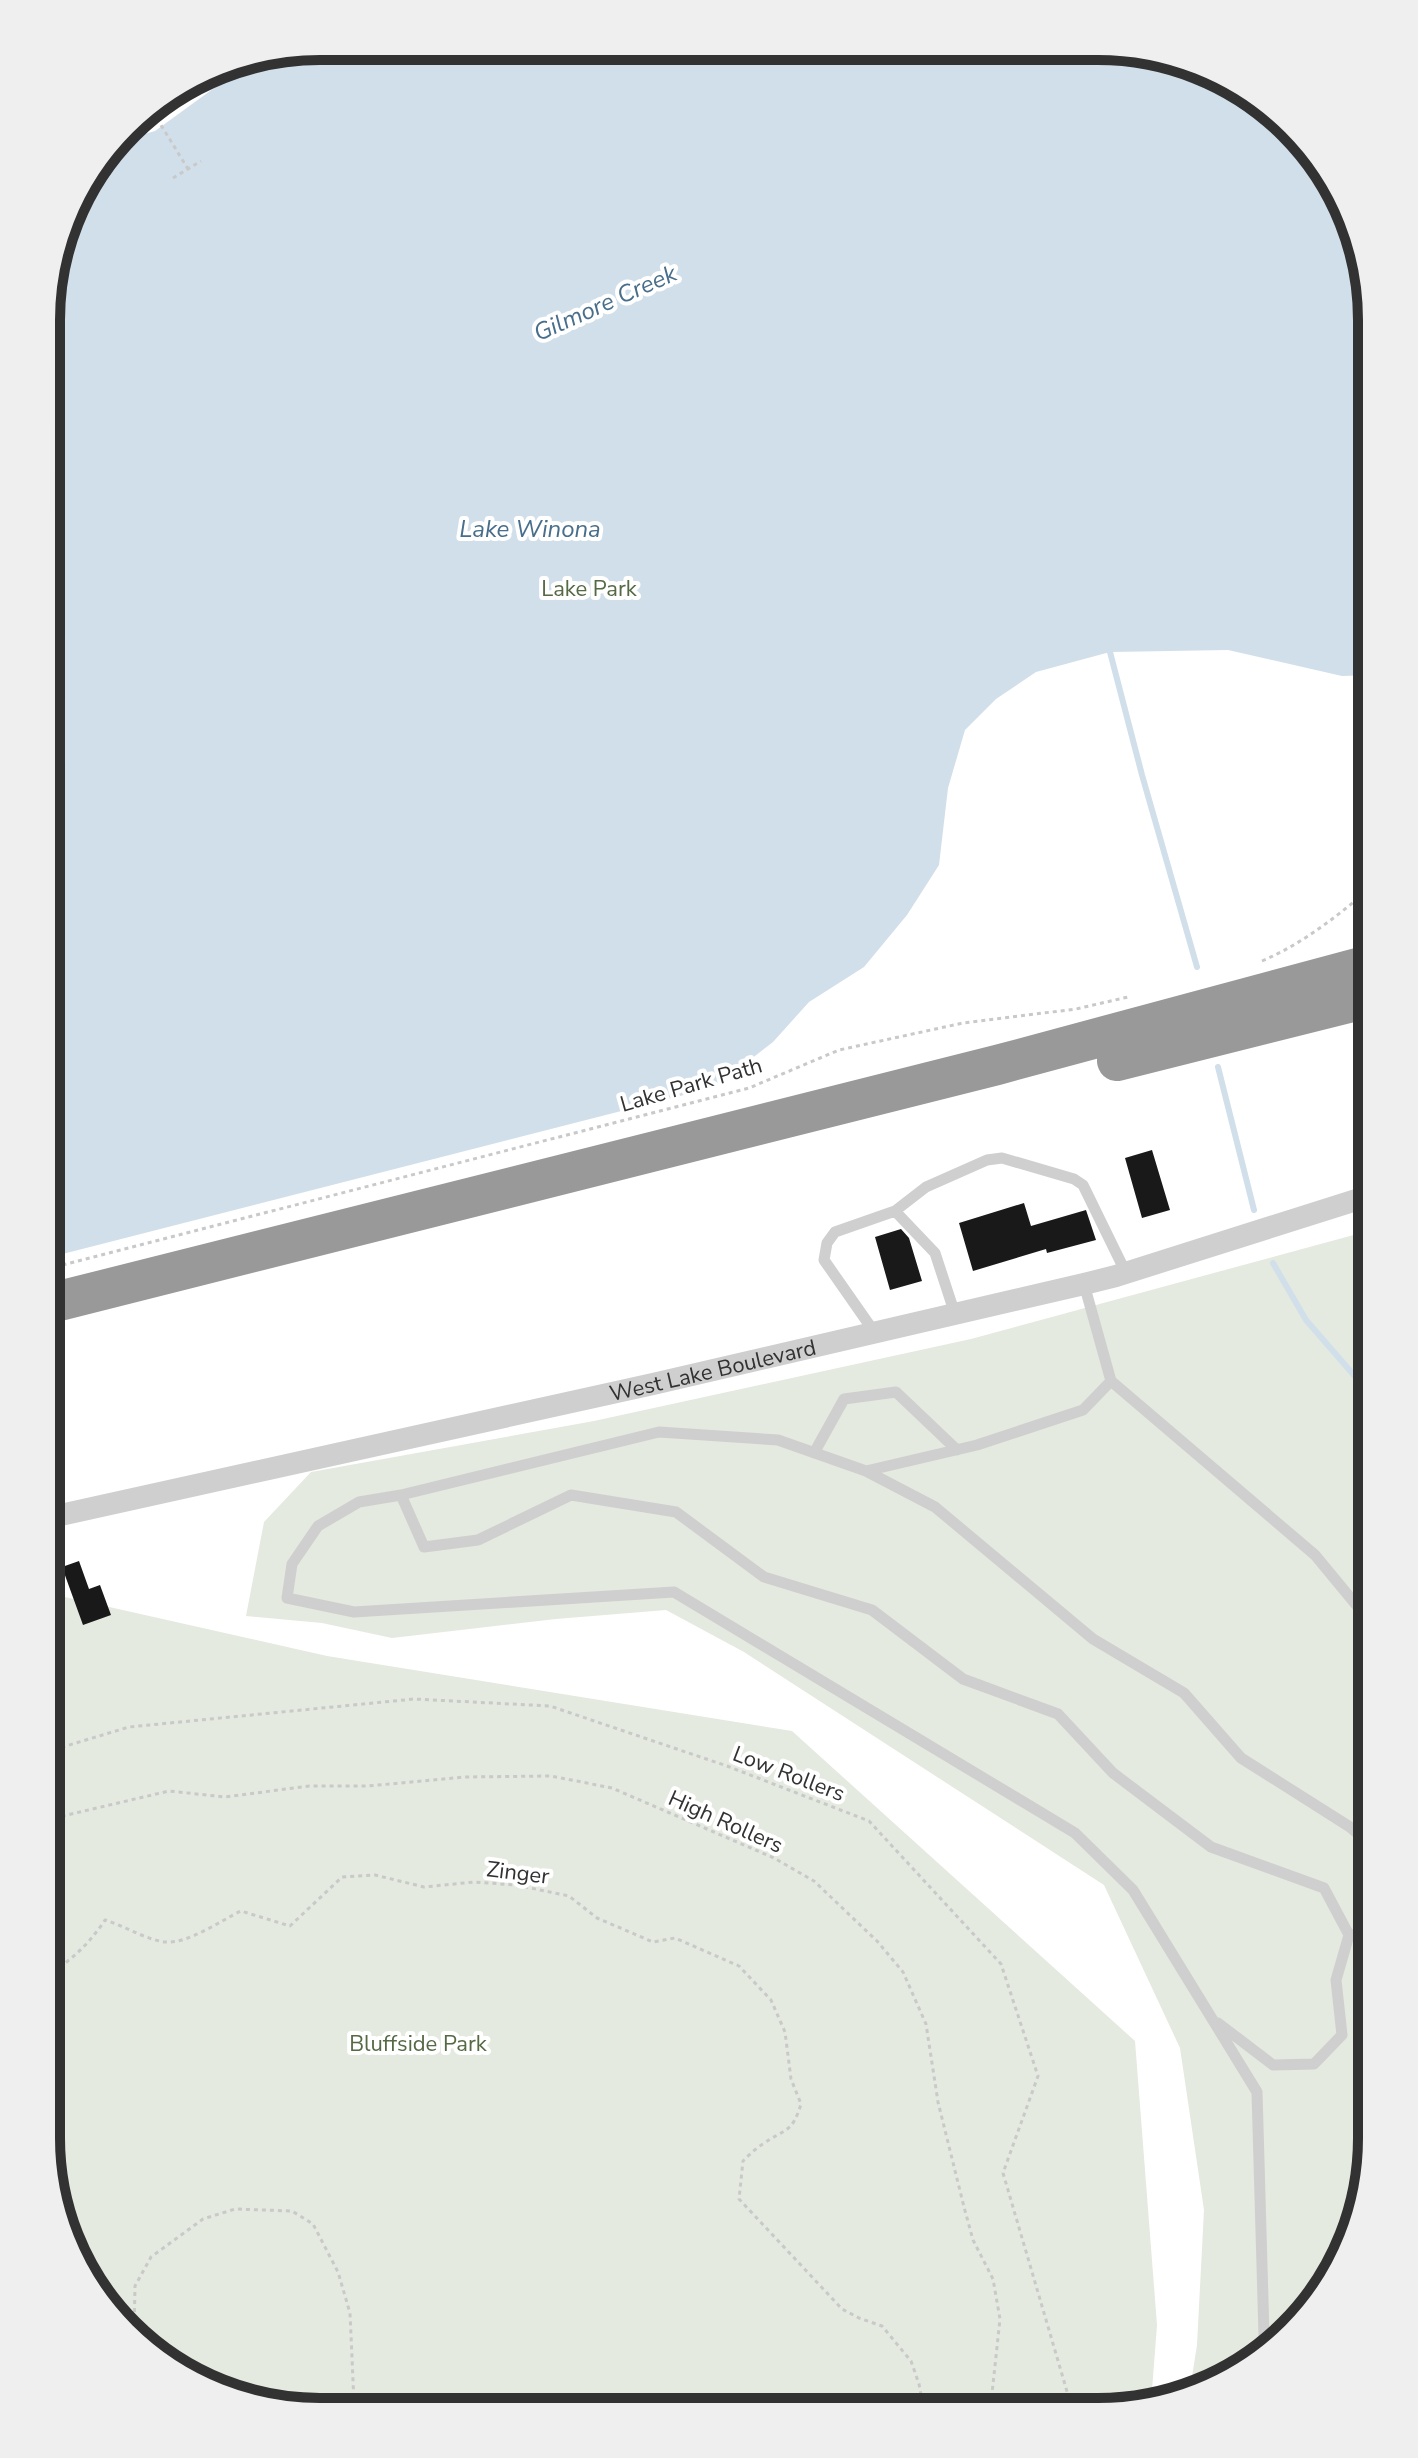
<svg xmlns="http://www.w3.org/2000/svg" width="1418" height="2458" viewBox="0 0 1418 2458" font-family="'Nunito Sans',sans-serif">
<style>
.green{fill:#e4eadf}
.water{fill:#d1dfea}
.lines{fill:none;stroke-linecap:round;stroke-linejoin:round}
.stream{stroke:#d1dfea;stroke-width:6}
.building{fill:#191919}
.path{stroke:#c9c9c9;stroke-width:3;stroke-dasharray:4 4;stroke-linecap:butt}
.lane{stroke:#cfcfcf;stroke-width:11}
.street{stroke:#cfcfcf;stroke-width:22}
.highway{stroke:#999;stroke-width:40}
.labels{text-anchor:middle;stroke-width:8;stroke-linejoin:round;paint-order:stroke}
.park-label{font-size:22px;fill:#546944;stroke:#fff}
.street-label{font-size:22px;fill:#323232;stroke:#fff}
.water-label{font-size:24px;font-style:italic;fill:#486e8b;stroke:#fff}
.rim{fill:none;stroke:#323232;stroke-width:10}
</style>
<rect width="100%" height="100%" fill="#fff"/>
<!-- green -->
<path class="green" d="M1372,1230L1371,2157L1351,2243L1316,2305L1265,2356L1189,2396L1197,2345L1204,2210L1180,2048L1104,1885L744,1652L666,1610L556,1619L392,1638L322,1623L246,1616L264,1522L311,1472L594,1421L971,1339Z
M47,1593L327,1656L792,1731L1135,2041L1157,2325L1151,2403L1098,2412L283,2410L199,2384L140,2344L61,2227L46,2138Z"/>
<!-- water -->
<path class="water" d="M320,46L1151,51L1278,114L1357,231L1372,320V675L1342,676L1228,650L1110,652L1036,672L996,699L965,730L948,788L939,865L907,915L864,967L809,1002L773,1042L715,1087L47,1258L48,284L74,198L117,142L155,131L254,59Z"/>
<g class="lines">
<!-- stream -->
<path class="stream" d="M1110,652L1142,775L1197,967
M1218,1067L1254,1210
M1273,1263L1306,1320L1372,1396"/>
</g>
<!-- building -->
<path class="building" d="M1152,1150L1170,1210L1142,1218L1125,1158Z
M1024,1203L1031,1226L1086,1210L1096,1240L1047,1253L1046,1249L973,1271L959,1223Z
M901,1229L909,1238L922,1281L890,1290L875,1237Z
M79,1561L89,1589L100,1585L111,1615L83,1625L62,1567Z"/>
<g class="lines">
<!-- path -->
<path class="path" d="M134,121L156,117L188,169
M173,178L201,161
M1262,961C1304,943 1337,916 1372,887
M47,1269L749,1088L839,1050L963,1023L1076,1009L1128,997
M46,1752L129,1727L414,1699L550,1706L727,1766L869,1821L1001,1964L1038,2076L1003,2173L1073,2412
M46,1820L169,1791L225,1797L309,1786H368L465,1777L551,1776L612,1788L774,1858L814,1881L877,1941L903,1972L926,2024L938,2102L964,2207L973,2240L993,2279L1000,2319L990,2412
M46,1976C71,1961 89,1944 105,1920C125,1926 144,1939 165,1942C188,1944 220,1921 241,1911L290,1926L342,1877L375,1875L424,1887L474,1882L516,1885L569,1896L597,1918L653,1942L675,1938L739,1966L771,2000L785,2032L791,2079L801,2104C792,2134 785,2128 763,2144C756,2148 749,2155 743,2161L739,2199L842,2309L859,2318L882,2326L911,2361L919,2384L924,2411
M134,2336L135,2286L151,2257L203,2219L235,2209L292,2211L313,2224L338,2272L350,2313L354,2403L357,2410"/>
<!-- lane -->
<path class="lane" d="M895,1211L935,1253L955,1314
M1084,1284L1111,1381L1315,1555L1372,1624
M875,1333L824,1260L827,1243L835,1232L895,1211L926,1187L987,1160L1002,1158L1074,1179L1083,1185L1126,1273
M1111,1381L1083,1410L977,1445L866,1471L778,1440L659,1432L401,1495L359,1502L318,1526L292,1564L287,1598L354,1612L674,1592L1075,1833L1133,1890L1257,2092L1264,2335L1272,2349
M814,1453L844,1399L896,1392L957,1450
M866,1471L935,1507L1093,1639L1184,1693L1241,1758L1350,1827L1371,1845
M401,1495L424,1547L478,1540L571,1495L676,1512L764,1577L872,1610L963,1679L1058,1714L1113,1773L1211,1847L1324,1888L1349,1935
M1218,2023L1273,2065L1314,2064L1342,2035L1336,1980L1349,1935L1371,1933"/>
<!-- street -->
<path class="street" id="s1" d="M47,1518L653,1384L1084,1284L1116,1276L1372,1195"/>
<!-- highway -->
<path class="highway" d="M1117,1061L1372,997
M47,1304L997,1065L1372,964"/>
</g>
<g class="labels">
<!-- park labels -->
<g class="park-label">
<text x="589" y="596">Lake Park</text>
<text x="418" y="2051">Bluffside Park</text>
</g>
<!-- street labels -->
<g class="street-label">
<text transform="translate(691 1084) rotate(-16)" y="8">Lake Park Path</text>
<text dy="8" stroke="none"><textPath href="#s1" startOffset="682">West Lake Boulevard</textPath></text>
<text transform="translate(789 1773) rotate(21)" y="8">Low Rollers</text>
<text transform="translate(726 1821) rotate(24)" y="8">High Rollers</text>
<text transform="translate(518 1872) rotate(7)" y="8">Zinger</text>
</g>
<!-- water labels -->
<g class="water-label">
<text transform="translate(605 303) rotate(-24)" y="8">Gilmore Creek</text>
<text x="530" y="537">Lake Winona</text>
</g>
</g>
<!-- crop -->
<path d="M0 0H1418V2458H0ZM320 60H1098A260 260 0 0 1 1358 320V2138A260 260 0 0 1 1098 2398H320A260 260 0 0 1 60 2138V320A260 260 0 0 1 320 60Z" fill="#efefef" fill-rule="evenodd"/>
<path class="rim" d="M320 60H1098A260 260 0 0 1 1358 320V2138A260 260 0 0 1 1098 2398H320A260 260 0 0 1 60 2138V320A260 260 0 0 1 320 60Z"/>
</svg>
